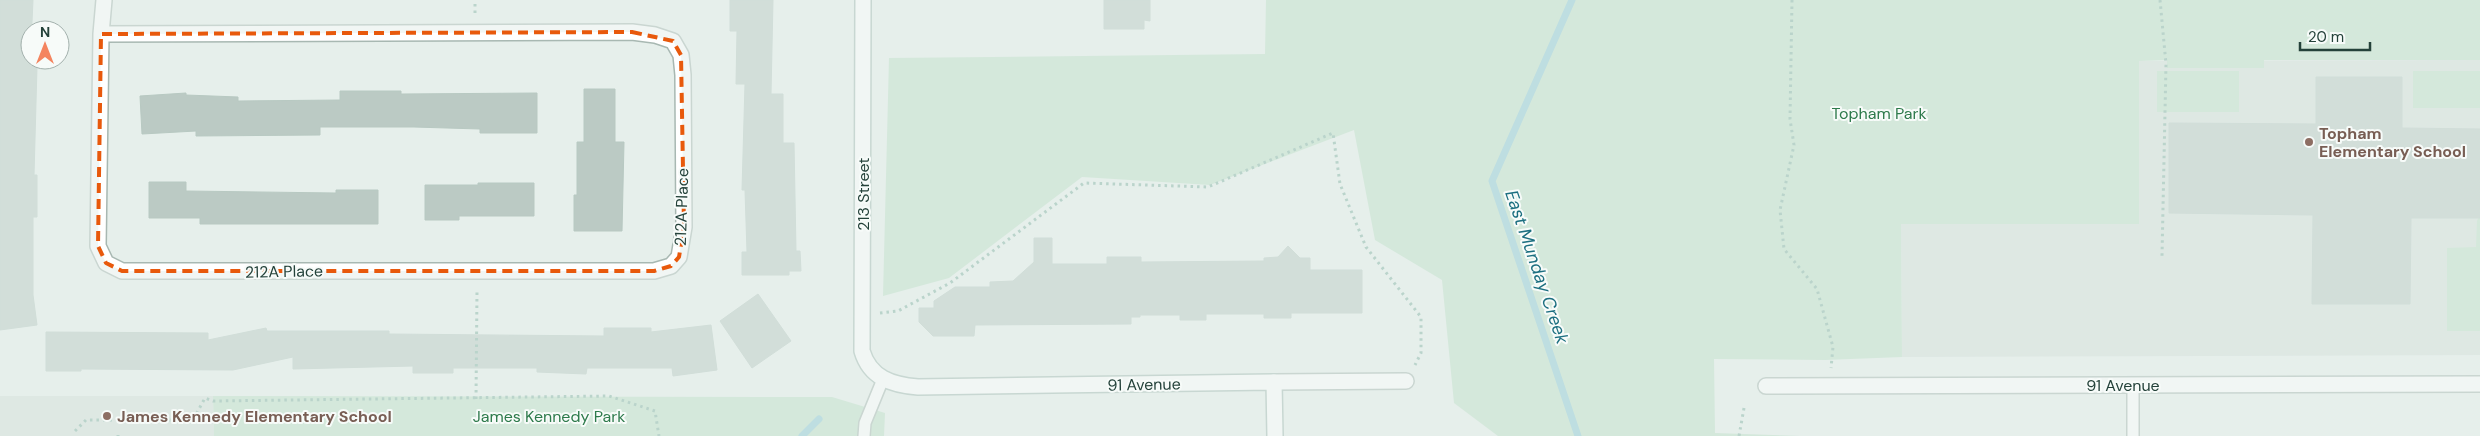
<svg xmlns="http://www.w3.org/2000/svg" width="2480" height="436" viewBox="0 0 2480 436" font-family="'DM Sans',sans-serif">
<style>
.built{fill:#d4dfda}
.green{fill:#bfe0c8}
.lines{fill:none;stroke-linecap:round;stroke-linejoin:round}
.stream{stroke:#8ec9d4;stroke-width:7}
.building{fill:#bbcac4;stroke:#b8c9c2}
.lane-casing{stroke:#a8b8b2;stroke-width:14}
.street-casing{stroke:#a8b8b2;stroke-width:18}
.secondary-casing{stroke:#a4bbb3;stroke-width:18}
.path{stroke:#86b3a5;stroke-width:3;stroke-dasharray:2.5 4;stroke-linecap:butt}
.lane{stroke:#fff;stroke-width:11}
.street{stroke:#fff;stroke-width:15}
.secondary{stroke:#fff;stroke-width:15}
.marked{fill:none;stroke:#e8590c;stroke-width:4;stroke-dasharray:10 6;stroke-linejoin:round}
.education-dot{fill:#8d6e63;stroke:#f7fbf9;stroke-width:2}
.labels{text-anchor:middle;stroke-width:4;stroke-linejoin:round;paint-order:stroke}
.park-label{font-size:16px;fill:#2d7a4b;stroke:#f7fbf9}
.education-label{font-size:16px;font-weight:bold;fill:#785e54;stroke:#f7fbf9;text-anchor:start}
.street-label{font-size:16px;fill:#24423a;stroke:#f7fbf9}
.water-label{font-size:18px;font-style:italic;fill:#1c6f80;stroke:#f7fbf9}
</style>
<rect width="100%" height="100%" fill="#e6efeb"/>
<!-- built -->
<path class="built" d="M2480,60V355L1902,357L1901,224L2138,223V61Z
M0,396H213L214,436H0Z"/>
<!-- green -->
<path class="green" d="M1266,0H2480V60H2264V68H2167V60L2139,61V224H1901L1902,357L1825,360L1714,359L1715,433L1800,436H1498L1454,403L1442,280L1375,240L1354,130L1210,185L1082,177L949,278L883,296L889,58L1265,54Z
M2157,71H2239V112H2157Z
M2413,71H2480V108H2413Z
M2480,214V331H2447V248L2476,247L2477,221Z
M213,396L832,397L885,413L884,436H214Z"/>
<g class="lines">
<!-- stream -->
<path class="stream" d="M1572,0L1492,181L1578,436
M802,436L819,419"/>
</g>
<!-- building -->
<path class="building" d="M0,0H33L30,66H37L34,175H37V217H33V295L37,325L0,330Z
M730,0H773L771,94H783V143H794L796,251H800L801,271H789V275H742V252H747L745,190H742L745,84H736L737,31H730Z
M1104,0H1150V21L1144,20V29H1104Z
M2316,77H2402V128L2480,129V218H2411L2410,304H2312L2313,215L2169,213V123L2316,124Z
M584,89H615V142H624L622,231H574V195H577V142H584Z
M340,91H401V94L537,93V133H480V129L414,127H320V135L196,136V131L142,134L140,96L186,93V95L238,97V101L340,100Z
M149,182H186V191L336,193V190H378V224H200V218H149Z
M478,183H534V216H459V220H425V185H478Z
M1034,238H1052V264H1107V257H1141V262L1264,261V258L1278,257L1288,246L1300,258H1310V270H1362V313H1291V318H1264V314H1206V320H1180V315H1140V317H1131V324L975,325L974,336H933L919,322V308H934V301L955,287H990V282L1013,281L1034,262Z
M758,294L791,341L752,368L720,321Z
M711,325L717,370L673,376L672,368H587L586,374L537,372V368H453V373H413V366L293,369V357L233,370L81,369V371H46V332L208,333V340L266,328L267,331H389V334L604,336V328H651V332Z"/>
<g class="lines">
<!-- lane casing -->
<g class="lane-casing">
<path id="lane" d="M2133,385V436
M864,436L865,423L883,379"/>
</g>
<!-- street casing -->
<g class="street-casing">
<path id="street" d="M101,34L632,32L655,35L673,41L681,55L683,75L684,227L679,257L671,266L654,271H122L106,263L98,246L101,34L104,0
M1274,382L1406,381
M1766,386L2480,384"/>
</g>
<!-- secondary casing -->
<g class="secondary-casing">
<path id="secondary" d="M863,0L862,351C870,378 892,385 918,387L1274,382L1275,436"/>
</g>
<!-- path -->
<path class="path" d="M1792,0L1790,119L1794,145L1780,210L1784,249L1817,289L1833,347L1831,368
M2160,0L2166,64L2162,256
M475,13V0
M880,313L898,311L950,283L1084,183L1208,187L1333,133L1340,184L1366,247L1421,317V353L1415,365
M476,399L477,290
M75,431L86,420H193L205,398L213,401L609,396L655,411L659,436
M118,436V435
M1739,436L1744,408"/>
<!-- lane -->
<use href="#lane" class="lane"/>
<!-- street -->
<use href="#street" class="street"/>
<!-- secondary -->
<use href="#secondary" class="secondary"/>
</g>
<!-- marked area -->
<path d="M0 0H2480V436H0ZM632,32L673,41L681,55L684,227L679,257L671,266L654,271H122L106,263L98,246L101,34Z" fill="#e6efeb" fill-opacity=".55" fill-rule="evenodd"/>
<path class="marked" d="M632,32L673,41L681,55L684,227L679,257L671,266L654,271H122L106,263L98,246L101,34Z"/>
<!-- markers -->
<g class="education-dot">
<circle cx="2309" cy="142" r="5"/>
<circle cx="107" cy="416" r="5"/>
</g>
<g class="labels">
<!-- park labels -->
<g class="park-label">
<text x="1879" y="119">Topham Park</text>
<text x="549" y="422">James Kennedy Park</text>
</g>
<!-- education labels -->
<g class="education-label">
<text x="2319" y="139">Topham<tspan x="2319" dy="18">Elementary School</tspan></text>
<text x="117" y="422">James Kennedy Elementary School</text>
</g>
<!-- street labels -->
<g class="street-label">
<text transform="translate(863 194) rotate(-90)" y="6">213 Street</text>
<text transform="translate(681 207) rotate(-88)" y="6">212A Place</text>
<text transform="translate(284 271) rotate(-1)" y="6">212A Place</text>
<text transform="translate(1144 384) rotate(-1)" y="6">91 Avenue</text>
<text x="2123" y="391">91 Avenue</text>
</g>
<!-- water labels -->
<g class="water-label">
<text transform="translate(1537 267) rotate(71)" y="6">East Munday Creek</text>
</g>
</g>
<!-- north arrow -->
<g transform="translate(45 45)"><circle r="24" fill="#f7fbf9" stroke="#a3b1ad"/>
<path d="M0-4L9 19L0 12L-9 19Z" fill="#f4845f"/>
<text y="-8" font-size="14" font-weight="bold" text-anchor="middle" fill="#24423a">N</text>
</g>
<!-- scale -->
<path d="M2300 42v8h70v-8" fill="none" stroke="#24423a" stroke-width="2.5"/>
<text x="2308" y="42" font-size="15" fill="#24423a" stroke="#f7fbf9" stroke-width="4" paint-order="stroke">20 m</text>
</svg>
